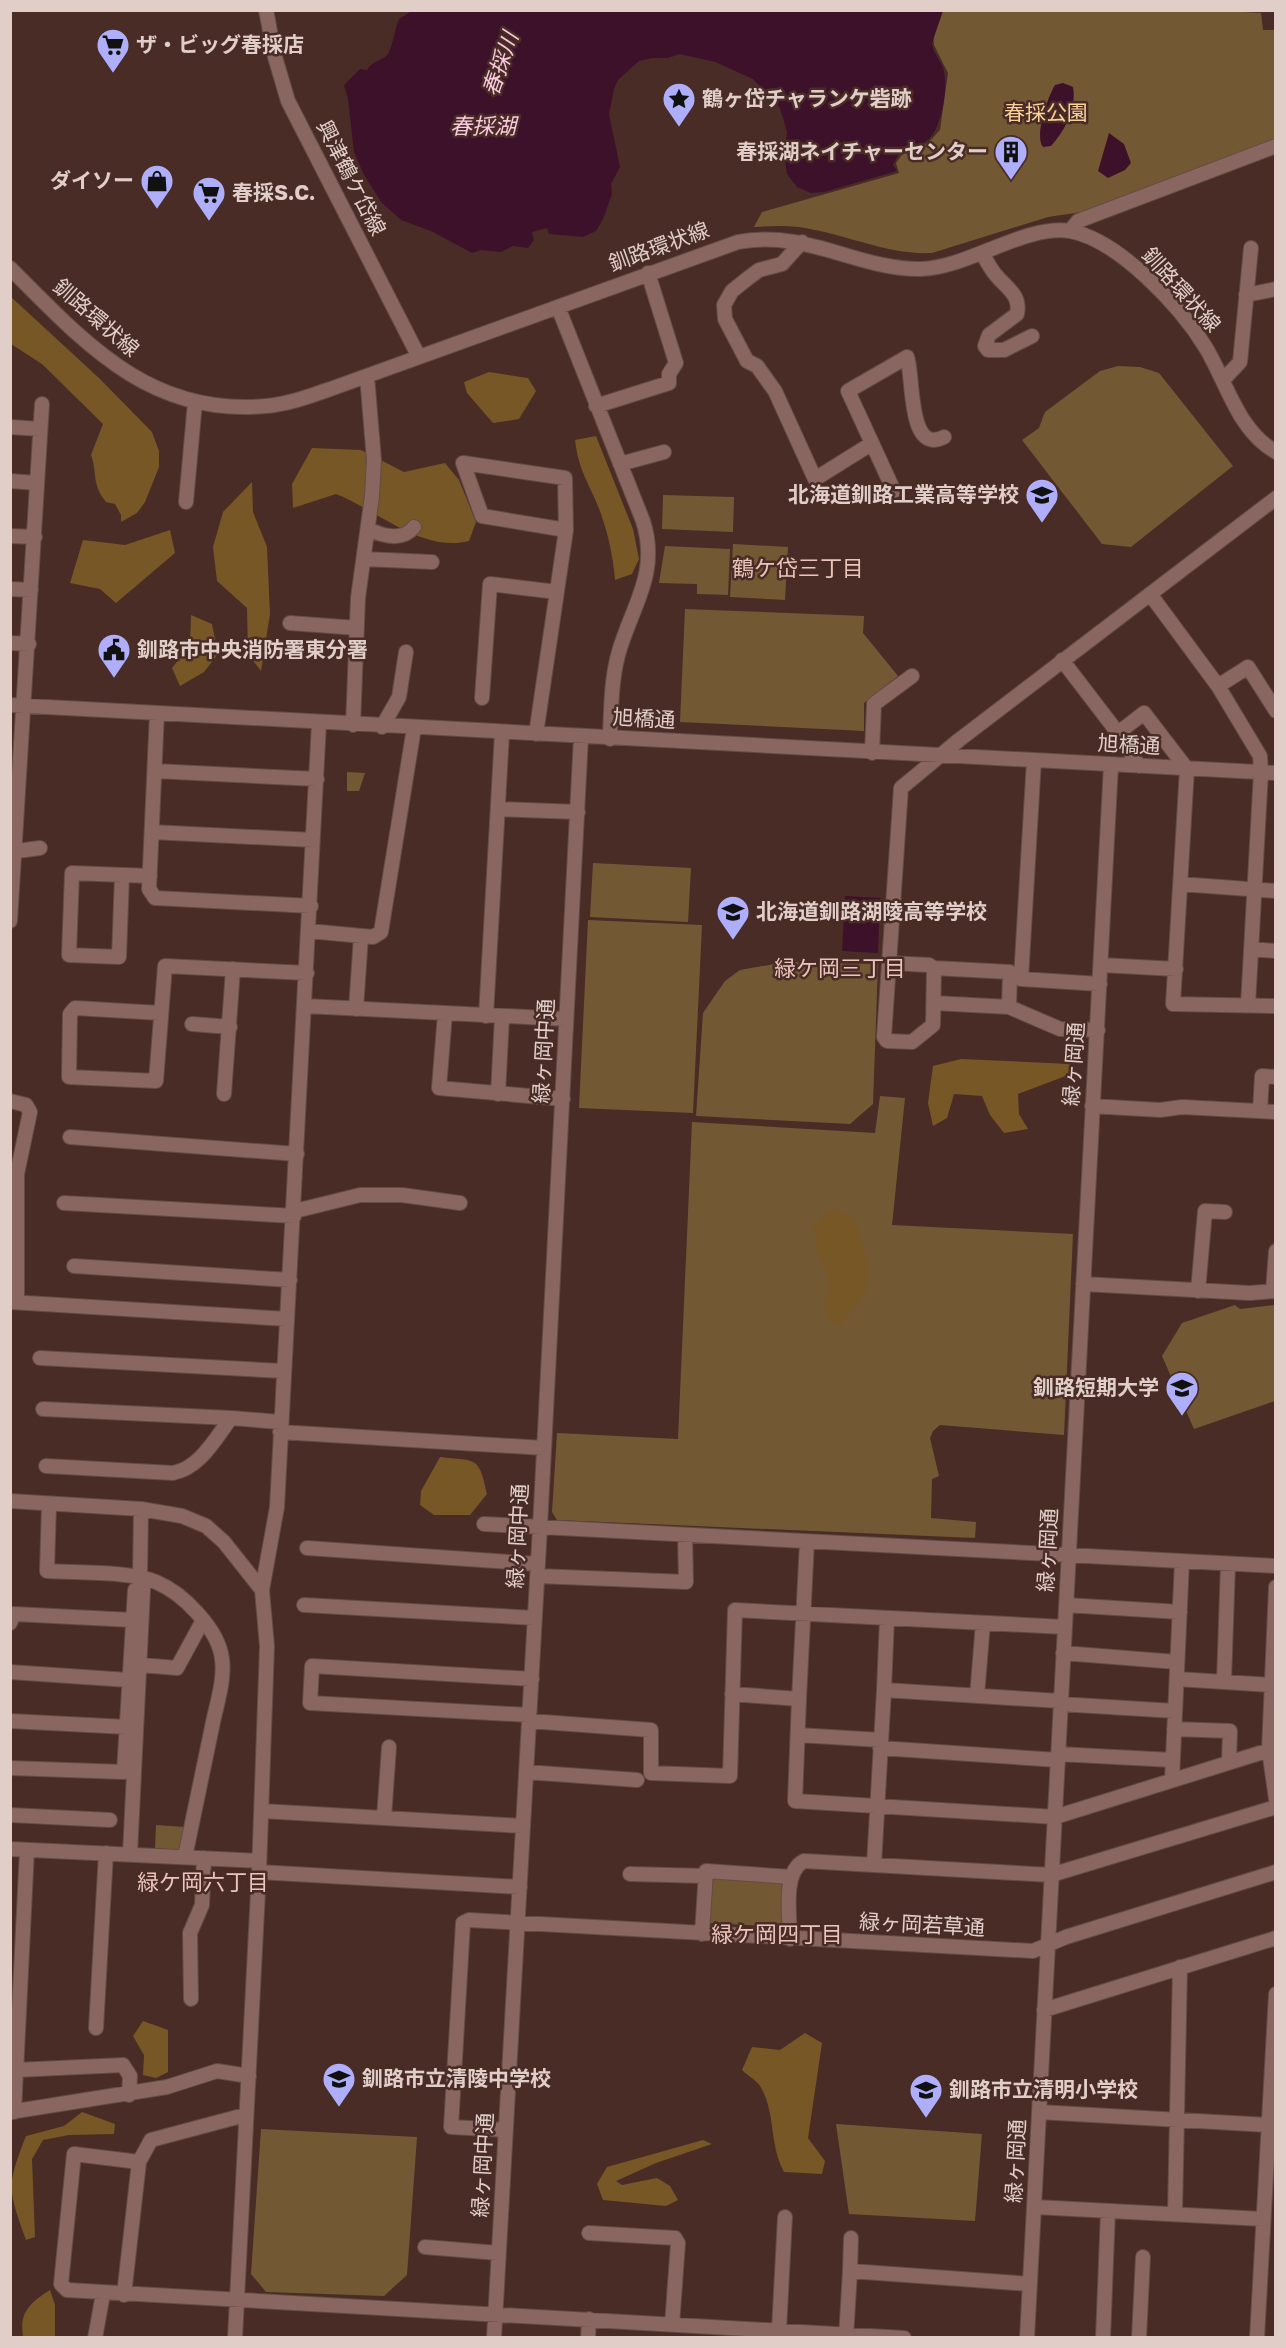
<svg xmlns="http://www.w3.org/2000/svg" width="1286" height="2348" viewBox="0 0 1286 2348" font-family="'Golos Text','Noto Sans JP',sans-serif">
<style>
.green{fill:#735933}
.forest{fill:#775725}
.water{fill:#3e112b}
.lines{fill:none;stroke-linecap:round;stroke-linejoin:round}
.minor-casing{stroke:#644b46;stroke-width:16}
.minor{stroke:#896760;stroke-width:14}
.labels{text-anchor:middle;stroke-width:5;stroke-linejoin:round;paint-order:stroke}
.poi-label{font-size:21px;font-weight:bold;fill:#e1cec9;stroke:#492c26;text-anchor:start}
.park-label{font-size:21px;fill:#fad198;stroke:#492c26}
.street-label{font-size:21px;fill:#e1cec9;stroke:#492c26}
.water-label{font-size:22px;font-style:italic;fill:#fbc9e0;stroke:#492c26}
.neighbourhood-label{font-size:22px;fill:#ebc4bc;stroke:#492c26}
</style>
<rect width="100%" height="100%" fill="#492c26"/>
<!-- green -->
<path class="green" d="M1210,10L1261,13L1263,30H1275V140L1082,212L1048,217L932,253C888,255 848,235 805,228C788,225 772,226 754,227L762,212L899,173L896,163L904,152L917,149L929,142L940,130L948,73L934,45L933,29L937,11Z
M1118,366L1140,367L1159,373L1233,466L1131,547L1102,544L1022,440L1039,428L1045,412L1100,371Z
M663,495L734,497L733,532L662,529Z
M733,544L788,547L785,600L730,597Z
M665,546L730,549L728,595L697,594V584L659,583Z
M685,609L864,616L863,633L898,676L864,703V731L680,722Z
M347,772L365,773L359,791H347Z
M593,863L691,868L688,922L590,917Z
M588,920L702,925L693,1113L579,1108Z
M786,962L878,964L873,1104L850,1124L696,1116L703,1013L725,981L740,970Z
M880,1096L905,1098L892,1225L1073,1234L1064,1435L940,1425L933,1431L930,1438L939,1476L932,1479L931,1518L976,1522L975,1538L557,1520L552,1512L557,1433L678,1439L692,1122L875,1133Z
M1235,1305L1240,1309L1275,1305V1401L1194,1429L1162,1356L1182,1323Z
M156,1825L185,1827L180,1850L155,1848Z
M716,1878L780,1880L787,1886L785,1927L709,1923L711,1883Z
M836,2124L982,2134L975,2221L849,2214Z
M261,2129L417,2137L407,2275L384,2296L266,2292L251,2274Z"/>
<!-- forest -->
<path class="forest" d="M10,296L99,378L152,432L159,451V467L145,502L137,513L121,522V515L115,504L106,502C91,483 98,475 91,455L103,424L42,364L11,344Z
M489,372L528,378L536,391L519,419L493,423L467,393L464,382Z
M596,436L633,529L639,559L632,574L615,580C613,556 608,534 600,511C589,482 579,473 575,440Z
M312,448L361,450L404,472L445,463L459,480L476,522L469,541C422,553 377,510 336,494L293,508L292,484Z
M252,482L253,512L267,547L270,614L261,671L248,654L247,608L217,581L213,547L223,512Z
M170,530L175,553L116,603L100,589L70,583L83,540L125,545Z
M191,615L212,624L218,654L204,672L180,686L172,668L190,645Z
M961,1059L1070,1064L1071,1074L1018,1094L1019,1114L1028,1129L1004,1133L990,1115L982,1096L954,1094L947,1118L933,1126L928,1103L933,1066Z
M832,1209L855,1218L869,1269L865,1294L840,1326L830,1322L824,1311L829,1280L818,1253L813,1225Z
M440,1457C477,1461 479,1456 487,1494L470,1515H434L420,1505L421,1491Z
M143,2021L168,2030V2072L156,2078L143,2075L144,2055L133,2036Z
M805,2033L822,2043L808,2138L825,2161L822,2174L784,2172C769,2145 776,2112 760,2086C756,2080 747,2075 742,2070L752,2047L780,2050Z
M82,2112L115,2124L114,2134L69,2135L43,2140L32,2159L35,2237L26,2240C8,2189 6,2187 26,2136L64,2126Z
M703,2140L712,2144L656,2163L616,2181L622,2185L657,2178L670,2186L678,2200L666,2206L603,2200L597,2184L607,2167Z
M50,2290L55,2305V2337H23C19,2312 30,2303 50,2290Z"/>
<!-- water -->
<path class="water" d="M412,11H943L932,43C933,53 940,59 943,68C949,85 942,127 929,139C921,146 912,145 904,150C899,152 896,160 893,165L897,171L824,192L811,193L797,187L787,174L784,154L787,132L780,108L753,79L715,62L680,54L668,58H652L639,61L618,80L614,89L609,114L620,167L611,184L612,194L603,219L596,231L583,237L549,234L547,228L532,232L534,240L528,248L513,246L501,252L481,250L472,253L431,231L401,220L381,202L363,173L354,152L348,99L344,85L360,69L367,70C372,60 385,61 389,52C393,43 395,29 399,19Z
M1063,83L1073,87C1077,109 1065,130 1051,146L1043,147C1034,137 1048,96 1055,85Z
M1109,133L1124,144L1131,163L1125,170L1108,178L1098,171Z
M845,896L880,898L878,953L842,951Z"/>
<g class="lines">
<!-- minor casing -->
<g class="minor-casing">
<path id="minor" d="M266,10L275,57L288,101L419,357
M1070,231L1078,221L1276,146
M802,242L782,264L759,270L747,279L732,291L724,305L725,319L747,361L757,366L775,391L815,479L871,444
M982,253C986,260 990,268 995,274C1006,288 1021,294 1017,314L989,335L985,346L988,350H1004L1032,336
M10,268C85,343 150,417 266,406C290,404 313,395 336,387L738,242C806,229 858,270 921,269C968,268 1025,224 1070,231C1119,240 1181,307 1206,348C1227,383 1238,431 1276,452
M1246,295L1276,289
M558,307L643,521C660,574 631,607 618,655C611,682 611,711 610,739
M1223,380L1240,362L1251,248
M596,406L669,383V374L676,363L648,273
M10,427L40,429
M620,464L664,452
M10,481L37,483
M894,491L848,391L907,357C914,375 907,456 944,437
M186,502L195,402
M368,529C383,536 402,542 414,527
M10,536L35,537
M364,559L432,562
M10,589L31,590
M1150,594L1218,686L1260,756L1261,772L1248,1005
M290,623L357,628
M10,643L29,644
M1062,660L1118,733L1139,766
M1218,686L1248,667L1276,711
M482,698L490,584L557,592
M10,705L1276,773
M157,713L149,889L155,898L311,906
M353,725L358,598L372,496L374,460L367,376
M382,727L399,697L406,652
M1118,733L1144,713L1187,769L1173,1004L1276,1006
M536,734L566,530L565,478L463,463L482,516L566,530
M872,753L874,704L912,676
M1034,760L1021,979L1100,984
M155,771L317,779
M498,809L578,812
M152,832L313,840
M10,852L40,848
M122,875L119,957L69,955L72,873L150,876
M1180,884L1276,891
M10,921L42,404
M309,931L373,937L381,932L414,728
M1251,949L1276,951
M889,963L929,965L934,968
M1101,965L1176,969
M934,1003L1009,1007L1060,1029L1098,1030
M305,1006L566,1019
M1009,1007L1010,972L934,968L933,1025L912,1042L887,1041L884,1037L901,788L959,740L1276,498
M356,1009L361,936
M160,1013L75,1008L70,1014L69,1077L156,1081L165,966L307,973
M445,1014L439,1088L563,1099
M486,1016L502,733
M192,1024L230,1027
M224,1094L233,969
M498,1094L502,1017
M10,1101L26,1105L30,1112L17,1174V1302
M1092,1106L1160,1110L1182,1107L1276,1112
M1260,1111L1262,1076L1276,1077
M70,1137L297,1154
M64,1203L294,1216
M295,1211L360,1195H402L460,1203
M74,1266L290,1280
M1083,1284L1250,1293L1276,1291
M1198,1291L1205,1211L1225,1212
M1273,1291L1276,1251
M10,1302L287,1319
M40,1358L283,1371
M43,1409L231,1418
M280,1432L544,1448
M46,1466L173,1473C200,1468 215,1439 231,1418L280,1422
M10,1501L141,1509L182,1516L206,1526L224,1542L262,1590L267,1646L259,1872L235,2338
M49,1505L47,1571C77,1573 131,1571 156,1582C183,1593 219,1630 222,1659C225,1681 216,1706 212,1727C203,1771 194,1814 185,1857
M484,1524L1276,1566
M307,1548L538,1564
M538,1576L686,1582L685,1535
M1276,1587L1269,1750L1276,1799
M262,1590L277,1507L319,723
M304,1605L535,1618
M1066,1605L1180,1612
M10,1623L14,1614L132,1620
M1063,1653L1177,1662
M141,1665L177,1668L202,1622
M10,1672L128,1680
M1177,1679L1271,1685
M1224,1681L1228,1564
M884,1690L887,1618
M732,1694L799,1699L807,1542
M977,1696L983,1623
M799,1699L795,1801L1055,1817L1276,1748
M1060,1704L1175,1711
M529,1715L310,1703L312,1666L532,1679
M10,1721L127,1727
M529,1721L651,1730V1773L730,1776L735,1610L1064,1627
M1174,1729L1230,1731L1229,1762
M798,1735L881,1740
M880,1748L1058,1760
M1058,1754L1172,1760
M10,1768L124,1772L135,1590
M526,1772L637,1780
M1172,1779L1182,1561
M262,1811L523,1826
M10,1815L110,1820
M384,1818L389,1747
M10,1849L259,1861
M130,1854L143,1590L140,1577L141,1509
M874,1865L884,1690L1060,1701
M259,1872L520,1887
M630,1874L706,1876
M702,1934L706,1871L791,1877
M790,1939C790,1917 782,1872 804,1861L1051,1875L1276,1807
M191,1999L190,1933L202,1905L204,1858
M1044,2010L1276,1938
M96,2028L106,1853
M16,2070L123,2065L130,2076L129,2095
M10,2112L167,2087L217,2071L249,2076
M14,2112L27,1850
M1039,2112L1268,2125
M245,2115L151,2140L139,2162L74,2154L61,2284L67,2290L904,2338
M506,2130L451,2127L463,1923L469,1920L1033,1951L1066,1937L1276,1872
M1035,2207L1263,2219
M1175,2214L1180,1967
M589,2233L675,2238L678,2243L672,2325
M425,2247L498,2253
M850,2271L851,2238
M124,2295L139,2162
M779,2330L785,2217
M95,2338L103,2294
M494,2338L540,1527L581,737
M588,2338L589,2319
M846,2338L850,2271L1030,2284
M1027,2338L1111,765
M1103,2338L1108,2211
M1139,2338L1143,2257
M1257,2338L1276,1994"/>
</g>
<!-- minor -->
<use href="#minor" class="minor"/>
</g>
<!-- icons -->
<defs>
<g id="supermarket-pin" transform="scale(1.725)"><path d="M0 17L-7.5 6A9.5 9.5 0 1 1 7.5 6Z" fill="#aeaefb" stroke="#492c26"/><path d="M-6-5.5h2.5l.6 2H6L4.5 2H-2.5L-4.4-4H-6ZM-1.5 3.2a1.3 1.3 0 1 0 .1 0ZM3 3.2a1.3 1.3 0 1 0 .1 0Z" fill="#111"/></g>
<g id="sight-pin" transform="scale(1.725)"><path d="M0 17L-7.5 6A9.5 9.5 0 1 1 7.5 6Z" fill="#aeaefb" stroke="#492c26"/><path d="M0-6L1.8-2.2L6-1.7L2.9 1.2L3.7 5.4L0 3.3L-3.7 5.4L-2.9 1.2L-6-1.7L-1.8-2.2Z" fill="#111"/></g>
<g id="building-pin" transform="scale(1.725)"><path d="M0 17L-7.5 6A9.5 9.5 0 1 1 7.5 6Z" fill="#aeaefb" stroke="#492c26"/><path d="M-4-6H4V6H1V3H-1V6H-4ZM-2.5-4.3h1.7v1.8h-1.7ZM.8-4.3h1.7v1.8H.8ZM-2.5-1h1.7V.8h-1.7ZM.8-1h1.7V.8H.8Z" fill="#111"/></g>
<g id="shop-pin" transform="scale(1.725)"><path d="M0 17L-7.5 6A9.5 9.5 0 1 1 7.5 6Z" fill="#aeaefb" stroke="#492c26"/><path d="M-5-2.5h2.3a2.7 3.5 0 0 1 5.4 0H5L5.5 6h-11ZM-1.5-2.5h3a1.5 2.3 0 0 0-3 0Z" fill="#111"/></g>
<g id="school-pin" transform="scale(1.725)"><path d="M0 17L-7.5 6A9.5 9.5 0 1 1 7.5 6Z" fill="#aeaefb" stroke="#492c26"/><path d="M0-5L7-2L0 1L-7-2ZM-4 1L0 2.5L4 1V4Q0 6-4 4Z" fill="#111"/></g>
<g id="civic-pin" transform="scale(1.725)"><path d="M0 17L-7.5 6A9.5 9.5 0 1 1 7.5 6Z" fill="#aeaefb" stroke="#492c26"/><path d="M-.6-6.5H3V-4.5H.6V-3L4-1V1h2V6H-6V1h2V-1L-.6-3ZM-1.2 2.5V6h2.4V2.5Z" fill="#111"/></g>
<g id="university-pin" transform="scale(1.725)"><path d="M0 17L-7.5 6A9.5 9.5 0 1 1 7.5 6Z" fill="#aeaefb" stroke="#492c26"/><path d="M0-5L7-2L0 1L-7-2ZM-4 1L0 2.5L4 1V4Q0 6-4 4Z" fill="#111"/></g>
</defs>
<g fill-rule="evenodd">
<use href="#supermarket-pin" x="113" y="45"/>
<use href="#sight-pin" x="679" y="99"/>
<use href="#building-pin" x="1011" y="152"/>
<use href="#shop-pin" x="157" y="181"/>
<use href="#supermarket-pin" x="209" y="193"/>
<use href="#school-pin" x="1042" y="495"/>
<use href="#civic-pin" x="114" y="650"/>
<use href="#school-pin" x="733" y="912"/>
<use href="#university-pin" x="1182" y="1388"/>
<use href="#school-pin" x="339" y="2079"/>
<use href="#school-pin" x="926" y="2090"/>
</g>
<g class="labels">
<!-- poi labels -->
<g class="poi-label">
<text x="136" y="52">ザ・ビッグ春採店</text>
<text x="702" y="106">鶴ヶ岱チャランケ砦跡</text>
<text x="988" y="159" text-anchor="end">春採湖ネイチャーセンター</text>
<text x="134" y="188" text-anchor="end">ダイソー</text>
<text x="232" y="200">春採S.C.</text>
<text x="1019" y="502" text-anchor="end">北海道釧路工業高等学校</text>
<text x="137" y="657">釧路市中央消防署東分署</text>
<text x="756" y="919">北海道釧路湖陵高等学校</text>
<text x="1159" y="1395" text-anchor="end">釧路短期大学</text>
<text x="362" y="2086">釧路市立清陵中学校</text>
<text x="949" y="2097">釧路市立清明小学校</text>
</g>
<!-- park labels -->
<g class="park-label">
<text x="1046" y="120">春採公園</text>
</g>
<!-- street labels -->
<g class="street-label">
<text transform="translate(351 178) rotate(63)" y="7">興津鶴ケ岱線</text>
<text transform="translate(659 247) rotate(-20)" y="7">釧路環状線</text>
<text transform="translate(1181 290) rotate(48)" y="7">釧路環状線</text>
<text transform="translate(96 318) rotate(41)" y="7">釧路環状線</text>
<text transform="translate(644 719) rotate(3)" y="7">旭橋通</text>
<text transform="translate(1129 745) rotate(3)" y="7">旭橋通</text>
<text transform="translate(544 1051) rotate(-87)" y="7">緑ヶ岡中通</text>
<text transform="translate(1074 1064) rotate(-86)" y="7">緑ヶ岡通</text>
<text transform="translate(518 1536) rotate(-87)" y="7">緑ヶ岡中通</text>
<text transform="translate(1048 1550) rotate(-87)" y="7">緑ヶ岡通</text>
<text transform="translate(922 1925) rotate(3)" y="7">緑ヶ岡若草通</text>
<text transform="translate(1016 2161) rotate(-87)" y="7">緑ヶ岡通</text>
<text transform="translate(483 2165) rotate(-87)" y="7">緑ヶ岡中通</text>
</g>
<!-- water labels -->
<g class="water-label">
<text transform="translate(500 64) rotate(-71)" y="8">春採川</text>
<text x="483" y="134">春採湖</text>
</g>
<!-- neighbourhood labels -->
<g class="neighbourhood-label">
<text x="798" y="576">鶴ケ岱三丁目</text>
<text x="840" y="976">緑ケ岡三丁目</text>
<text x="203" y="1890">緑ケ岡六丁目</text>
<text x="777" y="1942">緑ケ岡四丁目</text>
</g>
</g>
<!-- border -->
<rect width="1286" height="2348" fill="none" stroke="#e1cec9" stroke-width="24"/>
</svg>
